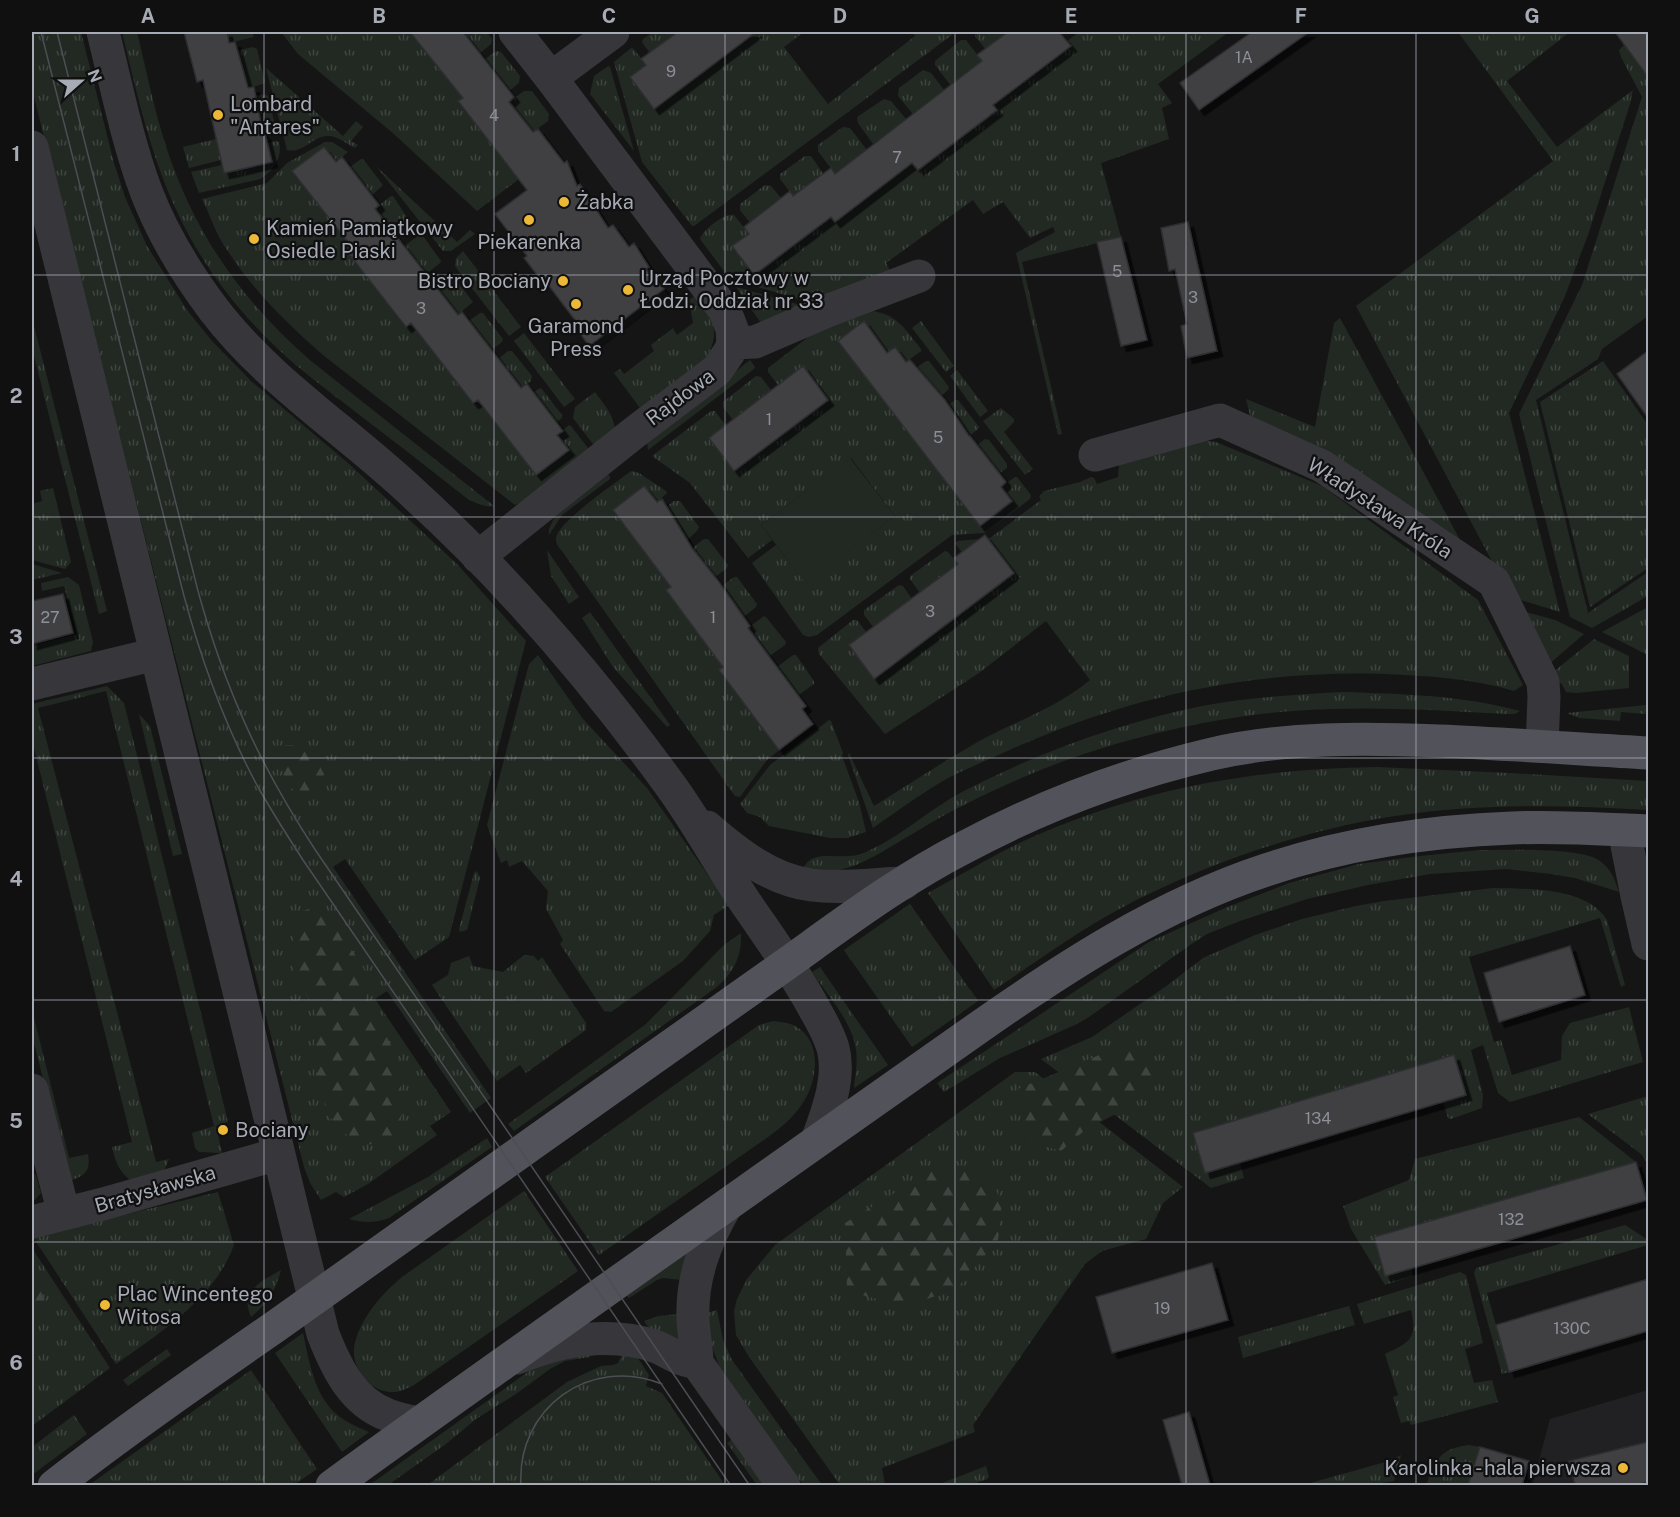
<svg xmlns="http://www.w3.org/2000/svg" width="1680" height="1517" viewBox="0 0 1680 1517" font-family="'Public Sans',sans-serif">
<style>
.built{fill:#212123}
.grass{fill:url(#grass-tufts)}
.forest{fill:url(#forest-firs)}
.garden{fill:#212922}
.building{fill:#3f4043;stroke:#2f2f32;stroke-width:1.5;filter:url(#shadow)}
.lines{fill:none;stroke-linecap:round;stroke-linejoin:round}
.minor{stroke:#36363b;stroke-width:33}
.major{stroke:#52535a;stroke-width:33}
.tram{stroke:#4d4e54;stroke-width:1.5}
.grid{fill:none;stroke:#a7abb6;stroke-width:1.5;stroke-opacity:0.55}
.poi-dot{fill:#ebb838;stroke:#101011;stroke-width:2}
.labels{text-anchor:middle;stroke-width:4.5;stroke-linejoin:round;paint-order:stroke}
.number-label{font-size:16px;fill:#8d9099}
.poi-label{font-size:20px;fill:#a7abb6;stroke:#101011;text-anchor:start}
.street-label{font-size:20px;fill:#a7abb6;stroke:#101011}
.neatline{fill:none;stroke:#a7abb6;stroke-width:2}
.grid-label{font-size:20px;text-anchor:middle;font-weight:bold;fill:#a7abb6}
</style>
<defs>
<pattern id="grass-tufts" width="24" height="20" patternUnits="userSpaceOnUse" patternTransform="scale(1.5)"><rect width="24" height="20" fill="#212922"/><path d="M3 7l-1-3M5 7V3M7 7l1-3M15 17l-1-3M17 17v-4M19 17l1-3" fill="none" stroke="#3e4540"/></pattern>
<pattern id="forest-firs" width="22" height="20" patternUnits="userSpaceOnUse" patternTransform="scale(1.5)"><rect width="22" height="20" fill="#212922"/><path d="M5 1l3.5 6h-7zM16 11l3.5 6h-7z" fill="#3e4540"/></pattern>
<filter id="shadow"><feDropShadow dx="5.5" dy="5.5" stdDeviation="0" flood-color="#0009"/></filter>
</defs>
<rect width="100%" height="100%" fill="#151516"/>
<!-- built -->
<path class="built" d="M1648,1390V1485L1532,1486L1550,1419Z"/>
<!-- grass -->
<path class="grass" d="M32,32H81L114,163L125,197L147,246L187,310L212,341L251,381L348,463L457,564L526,641L449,937L415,960L345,859L333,867L491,1098L470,1113L387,991L375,999L451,1112L430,1126L437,1135L368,1184L344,1197L336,1192L321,1200L310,1183L304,1167L32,89Z
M122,32H137C148,77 157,125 174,169C203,246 249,307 311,361L494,506C486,508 477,503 469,500C439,477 410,453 379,430C350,407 319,385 290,360C245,320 206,272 180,218C151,159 137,94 122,32Z
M227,32H252L254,37L229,43Z
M281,32H410L463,98L458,102L519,179L477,211L394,134L298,54Z
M463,32H487L492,39L491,44L480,53Z
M653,32H681L685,36L654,59L642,42L643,39Z
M756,32H804L784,47L828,104L915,36L912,32H956L694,226H692L642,162L614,62L631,48L634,49L646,65L654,108Z
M975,32H1021L990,55L975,36Z
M1079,32H1229L1158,84L1172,103L1162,108L1169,139L1101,163L1121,237L1022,262L1062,434L1058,435L1016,253L1055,232L1053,227L1030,238L1003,202L983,214L973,200L886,263L891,272L819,305L730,279L700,239C703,230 724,213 734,215L749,234L732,247L754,275L831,217L836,222L912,163L918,170L996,110L993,105L1070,45L1067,41Z
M1458,32H1570L1507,81L1557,147L1633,90L1630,104L1589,232L1565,296L1509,413L1560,612L1511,597L1356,306L1553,161Z
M961,40H966L982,61L966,73L955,91L935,65V61Z
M1625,44L1642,68L1648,63V316L1602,349L1598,359L1536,400L1588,613L1648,572V596L1592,628L1570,617L1519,414L1582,285L1642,97L1621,57L1619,50Z
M253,47L257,49L265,82L263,84L248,88L243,68L237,70L232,52Z
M496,51L501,52L520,76L519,83L503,96L484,60Z
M608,66L610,67L634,151L590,94L594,76Z
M266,68L343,136L356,121L363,127L351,141L358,145L355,148C347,144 336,135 327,136C313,136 303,154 287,150Z
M923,70L931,73L948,95L917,119L898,96L899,88Z
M524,91H532L549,114L548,121L533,132L509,102Z
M264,94L268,96L276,129L273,132L259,136L250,98Z
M884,99L891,101L911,125L888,133L873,144L858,123L857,117Z
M843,127L850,128L867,150L835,174L818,151V145Z
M216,139L221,160L189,168L183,147Z
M276,141L279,142C283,157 273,172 260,179L199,193L191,172L222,165L225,173L264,164L261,145Z
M325,142H332L348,152L336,162L324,147L293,172L351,246L346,250L405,327L411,323L473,403L478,400L536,475L569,450L557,435L569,425L571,426L591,452L524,501L515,505L323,355C283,320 246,283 219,237C213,225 208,211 202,199L267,183L287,163Z
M805,156H811L827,179L812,190L808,185L793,196L780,179V174Z
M361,159H363L383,185L367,200L350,167Z
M376,166L457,242L470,230L475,234L451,251H443Z
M765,185L771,186L786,204L754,228L740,210V204Z
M391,196H393L412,225L391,242L374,209Z
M419,235L423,236L441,261L440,263L420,279L398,251Z
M463,251L521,327L509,336L457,269L455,266L456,258Z
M450,272L473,302L456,316L427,289Z
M736,287L811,308L761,323Z
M664,289L668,295L594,352L589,346Z
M699,293C713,324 722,330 704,363L643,412L614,373L620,369L624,374L654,351L651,345L673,328L677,335L693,323L689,300Z
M868,311C896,312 905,329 921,349V351L906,362L894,347L863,372L980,526L1012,501L1001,487L1015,477H1017L1031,495L1030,499L985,533L952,535L817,635L809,637L803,635L752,563L776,545L806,583L895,516L851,458L761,525L772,540L748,558L690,483L652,456L711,411H715L726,426L709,439L734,471L828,400L803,366L778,385L768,372V368L811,335Z
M480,313H483L503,339L502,342L486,354L463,325Z
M32,318L107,611L99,614L32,348Z
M1340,318L1465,549L1252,424L1246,399L1315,427L1334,323Z
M921,321L954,366L946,372L912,328Z
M524,333L575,399L564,407L514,341Z
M508,351H512L532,376L531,381L521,388L493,363Z
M750,360L755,367L754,369L648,450L647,442Z
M926,361H929L949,387L948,390L941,396L913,370Z
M1603,361L1648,425V568L1590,607L1540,402Z
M957,370L988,411L980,417L950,376Z
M756,376L761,377L771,390L733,420L723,407V402Z
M541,388L562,415V418L551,426L528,397L538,389Z
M595,392C603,403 614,415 615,430L596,448L573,418L575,407Z
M955,400H958L979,427L978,429L965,439L942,409Z
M1001,408L1014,419V422L1004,432L1033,469L1025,475L983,421Z
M985,439L989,440L1007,464V468L994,477L972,449Z
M1190,439L1216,442L1322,486L1478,600L1523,685L1514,691C1471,678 1429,676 1384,674C1254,670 1133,695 1014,748C992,758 970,767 948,778C922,793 897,811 873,828L848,755L849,753L874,806C911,783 947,759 985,738C1020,720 1059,706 1090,680L1046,621L979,673L885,734L819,654L818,648L853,620H857L866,632L849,646L874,678L1014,573L989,541L966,558L955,543L958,541L990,538L1041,500L1039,496L1044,491L1080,482L1091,477L1094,478L1097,484L1118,477L1119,464Z
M606,471L610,477V479L562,515L549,535V529L555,516Z
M631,471L639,473L666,491L667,493L657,502L644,486L671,587L666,591L723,667L719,671L779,750L767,760L740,797L735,796L562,551C559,548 556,544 556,539C556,523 617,482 631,471Z
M53,488L71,562L65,569L32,560V504L42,501L40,491Z
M674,501H680L699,527L697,531L686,541L662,510Z
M704,539H708L728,565L727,568L710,581L705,564L692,548Z
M547,550L579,597L569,604L551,576Z
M945,551L948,552L958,564L920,593L910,579V576Z
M32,564L62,573L32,580Z
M68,577L79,585L93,642L91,651L32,666V646L77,634L64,586L42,591L41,583Z
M734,577H737L757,604L756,607L741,619L718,589Z
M899,585L903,586L912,599L874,628L864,615V610Z
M1648,607V655L1602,632Z
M1518,610L1555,620L1584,634L1548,665Z
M590,612L670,725L667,727L613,667L582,618Z
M764,616L766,617L786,642L785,645L764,660L748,628Z
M1594,639L1629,656V688L1576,693L1566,692L1561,683H1554L1552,673Z
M538,655L583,719L647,788L729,905L714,915L710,931L683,961L611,1012L604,1011L560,944L563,940L546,909L548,891L522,861L509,867L507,860L501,863L487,825L529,664Z
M793,655H796L814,681V684L793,699L772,671Z
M107,686L124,703L228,1122L216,1126L222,1153L199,1152L195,1148L192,1133L214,1126L106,691L38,708L156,1162L169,1159L164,1171L137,1185C120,1173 117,1167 112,1147L132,1142L32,740V704Z
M1342,692C1402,694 1461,695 1520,711L1515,714H1508C1449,711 1390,707 1331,709C1249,711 1168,727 1090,752C1047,766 1005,784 964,805C941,816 919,830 897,843C877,855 855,869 831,871C822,871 812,869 803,869C811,850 832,858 848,856C855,856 863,854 870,850C903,835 930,809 962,792C1037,753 1119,723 1202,706C1248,697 1295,695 1342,692Z
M1646,705L1645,714L1621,712L1620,721L1579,718L1567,713Z
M139,714L150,726L182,854L173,856Z
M829,720L831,721L843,753L842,756L859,802L866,832L848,838H830L769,826L760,817L747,813L740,804L770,765Z
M1377,767L1509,773L1648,781V810C1564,805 1479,803 1395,816C1311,829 1229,856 1153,892C1096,918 1046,955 994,990L928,893C961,875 993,855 1028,839C1141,788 1253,769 1377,767Z
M1480,850C1505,850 1582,847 1600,861C1611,869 1615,880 1619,892L1575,878L1551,874L1506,869L1430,874L1368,885L1307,899L1240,921L1207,934L1190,945L1089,1017L1077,1024L1000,1058L944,1092L937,1083L1149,942L1225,908L1289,883L1359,864L1420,856Z
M477,871L480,878L467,930L460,932L459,929L474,873Z
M1493,888C1527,889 1587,887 1607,920L1625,985L1621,987L1600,918L1469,957L1494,1042L1501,1040L1512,1075L1561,1060L1562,1036L1570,1023L1629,1007L1643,1062L1510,1102L1498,1093L1483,1045L1471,1050L1483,1095L1482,1108L1451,1119L1448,1118L1443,1102L1466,1095L1454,1056L1193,1133L1205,1173L1240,1163L1244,1178L1211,1188L1041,1059L1092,1037L1165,987L1203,958L1255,935L1302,919L1356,906L1384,901Z
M910,904L978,1001L912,1047L844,950Z
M741,933C742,956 734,972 717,987L514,1131L508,1124L646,1024L724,945Z
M524,955L534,956L538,961L542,957L586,1023V1030L526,1073L520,1065L497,1081L432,985L448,975L451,963L469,956L473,966L503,972Z
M820,967L888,1065L854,1088C855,1076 858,1063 856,1050C852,1021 828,996 812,972Z
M32,1010L69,1158L88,1154C91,1171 85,1176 69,1181L32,1035Z
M773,1021C780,1022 788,1022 795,1026C822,1040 818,1079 804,1101C795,1116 782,1127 768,1137L599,1255L545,1177L759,1025Z
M1015,1072H1035L1183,1187L1163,1203L1146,1239L1102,1251L1085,1264L973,1425L975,1432L882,1468L885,1485H840L749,1357L736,1335L734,1311L737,1299L747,1279L775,1245Z
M1648,1096V1164L1641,1154L1588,1114Z
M1579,1117L1636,1162L1374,1237L1385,1275L1411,1268L1413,1276L1385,1285L1351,1229L1343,1206L1409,1180L1415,1159Z
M487,1138L492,1147L389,1218C375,1223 364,1223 349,1219L428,1177Z
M32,1173L36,1175L41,1193L32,1203Z
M524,1191L578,1271L414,1385C408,1388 402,1391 396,1392C368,1394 347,1364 356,1339C364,1314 383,1293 402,1277Z
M218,1192L234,1245C215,1298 160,1333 116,1364L33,1237Z
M1625,1225L1648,1240V1245L1487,1293L1509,1372L1502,1374L1474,1273L1476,1268Z
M32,1248L110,1368L32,1426Z
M682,1254H687L682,1280L663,1278L657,1280L629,1298L625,1294Z
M281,1270C276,1290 267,1304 251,1317C239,1290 261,1282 281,1270Z
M1460,1272L1466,1275L1483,1343L1465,1349L1474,1383L1492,1380L1498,1402L1411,1425L1409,1421L1401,1423L1393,1397L1398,1395L1385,1354C1409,1343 1418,1339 1411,1310L1364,1324L1357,1304Z
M1349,1306L1355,1325L1243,1358L1238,1337Z
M717,1310L723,1340L732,1360L822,1485H803L719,1366L710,1341L707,1313Z
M679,1314L684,1346L652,1333L644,1321L658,1316Z
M303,1333C309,1360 313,1390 333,1411C343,1421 357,1427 369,1432L342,1452L275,1353Z
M626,1348L632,1349L649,1375L646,1386L662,1393L725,1485L426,1486L567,1382L601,1366L613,1365L618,1363Z
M167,1349L171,1355L128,1386L123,1380Z
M592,1352L590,1357L565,1361L550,1369L516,1394L476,1419L446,1444L388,1485L368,1486L539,1364Z
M251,1370L317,1469L294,1485H89Z
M74,1415L87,1434L32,1475V1447Z
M733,1439L766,1485H757L727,1443Z
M1469,1445L1480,1447L1468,1485L1426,1486C1435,1459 1440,1449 1469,1445Z
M1401,1455L1394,1481L1361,1486L1303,1485L1389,1461Z
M986,1466L989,1477C985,1482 978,1480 975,1485H937Z"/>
<!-- forest -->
<path class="forest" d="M308,744L324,774L321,793L304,799L285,783L278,746Z
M323,905L364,969L365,997L399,1060L403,1112L392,1143L356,1145L327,1114L313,1055L317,1016L293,968L295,913Z
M1145,1047L1155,1073L1127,1108L1085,1130L1061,1151L1023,1140L1018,1089L1116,1048Z
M985,1167L1002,1203L998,1240L958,1287L907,1307L847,1291L845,1223L934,1169Z
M32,1269L41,1281L45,1318L32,1324Z"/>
<!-- garden -->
<path class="garden" d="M850,458L895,516L806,584L761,525Z
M910,904L917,915L851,961L844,950Z
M970,989L978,1001L912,1047L905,1037Z"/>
<!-- building -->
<path class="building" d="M184,32H227L229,43L235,42L248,88L254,87L263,135L265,134L272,162L224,173L203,80L197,82Z
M410,32H463L514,97L509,102L533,132L538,129L564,163L567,161L577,186L580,184L608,228L613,225L629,247L634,243L649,267L646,269L664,289L589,346L572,322L575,320L543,278L541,280L524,258L527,256L495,214L527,190L458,101L463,98Z
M678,32H756L654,109L630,77L646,65L641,59Z
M1008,32H1059L1071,46L993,105L997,110L918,170L912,163L835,222L831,217L754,275L732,246L749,234L744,227L790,191L793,196L831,168L835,174L982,61L977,55Z
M1252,32H1309L1199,110L1180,83Z
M1615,32H1648V77Z
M324,147L336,162L342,157L379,205L375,209L458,315L462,312L521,388L527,384L563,431L557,435L569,450L536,475L478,400L473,403L411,323L406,327L346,250L351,246L292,171Z
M1188,222L1217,351L1187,358L1181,326L1187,324L1175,269L1169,271L1161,228Z
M1121,237L1147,340L1121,346L1097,242Z
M864,321L887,353L895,347L906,362L910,360L945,400L969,436H970L1006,482L1001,487L1012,501L980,526L838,341Z
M1648,351V418L1617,374Z
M803,366L828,400L734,471L709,438Z
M644,486L657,502L662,499L692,548L719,582L750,626L748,628L806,706L802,709L813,724L779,750L719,670L723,667L666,590L671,587L613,510Z
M985,535L1014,573L874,679L849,645L958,564L954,558Z
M63,594L73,633L32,644V601Z
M1570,946L1585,995L1499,1022L1484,973Z
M1454,1055L1466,1095L1205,1173L1193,1133Z
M1636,1162L1647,1200L1385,1276L1374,1237Z
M1212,1263L1228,1320L1112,1353L1096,1297Z
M1648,1279V1331L1509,1372L1496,1325Z
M1189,1412L1210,1485H1182L1163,1420Z
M1648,1442V1482L1635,1485H1575L1569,1461Z
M1480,1447L1529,1461L1522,1485H1468Z"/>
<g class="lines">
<!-- minor -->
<path class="minor" d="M103,32C116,84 127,140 146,191C162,233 187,274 214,310C270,383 350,433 416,496C509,581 596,683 670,785C700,826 723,871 752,912C774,944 797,976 815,1010C822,1022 829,1035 833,1048C841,1078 827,1113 817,1141
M515,32L551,78
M32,147L323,1334C336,1367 352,1402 388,1415C398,1419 409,1421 419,1423
M733,343L755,342L827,311L919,276
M1095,455L1220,420L1322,466L1494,582L1543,682L1544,697L1542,746
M478,557L635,432L717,370L730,351L733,343L732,329L725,311L551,78L613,32
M32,684L156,654
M707,827C737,853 771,880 811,885C841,889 873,884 904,883
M1624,830L1637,896L1648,944
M32,1090L64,1214
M726,1206C705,1242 691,1279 693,1321C694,1336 697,1349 697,1363L784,1486
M32,1222L103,1204L278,1154
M517,1358C561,1340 608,1331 654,1346C663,1349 670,1354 679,1358C685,1360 691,1362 697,1363"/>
<!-- major -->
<path class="major" d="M54,1486C126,1430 201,1378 276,1326C363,1264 449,1203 536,1141C618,1083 700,1025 782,967C841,925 900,880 965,847C1042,806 1127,774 1212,754C1286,737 1364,738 1439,741C1509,744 1579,749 1648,753
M332,1486C498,1366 666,1248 833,1130C880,1097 928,1063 975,1030C1066,966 1160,905 1266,870C1346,843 1429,831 1512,828C1557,826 1603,829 1648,831"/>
<!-- tram -->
<path class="tram" d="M41,32L184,596C202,663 226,728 259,789C273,813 288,837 303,860L731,1486
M57,32L198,591C225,689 260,766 316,851L750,1486
M521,1486C516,1408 590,1355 662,1384"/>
</g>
<!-- grid -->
<path class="grid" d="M264,32V1486M494,32V1486M725,32V1486M955,32V1486M1186,32V1486M1416,32V1486M32,275H1648M32,517H1648M32,758H1648M32,1000H1648M32,1242H1648"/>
<!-- markers -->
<g class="poi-dot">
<circle cx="218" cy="115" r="6"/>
<circle cx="564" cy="202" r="6"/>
<circle cx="529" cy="220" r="6"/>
<circle cx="254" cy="239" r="6"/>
<circle cx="563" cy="281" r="6"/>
<circle cx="628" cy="290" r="6"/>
<circle cx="576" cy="304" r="6"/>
<circle cx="223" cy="1130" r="6"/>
<circle cx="105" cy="1305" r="6"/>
<circle cx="1623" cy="1468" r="6"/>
</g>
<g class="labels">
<!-- number labels -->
<g class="number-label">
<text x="1244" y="63">1A</text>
<text x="671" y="77">9</text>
<text x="494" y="121">4</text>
<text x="897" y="163">7</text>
<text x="1117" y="277">5</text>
<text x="1193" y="303">3</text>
<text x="421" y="314">3</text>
<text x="769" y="425">1</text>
<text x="938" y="443">5</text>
<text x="930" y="617">3</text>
<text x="50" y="623">27</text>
<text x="713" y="623">1</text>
<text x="1318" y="1124">134</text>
<text x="1511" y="1225">132</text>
<text x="1162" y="1314">19</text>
<text x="1572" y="1334">130C</text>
</g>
<!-- poi labels -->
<g class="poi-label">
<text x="230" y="111">Lombard<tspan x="230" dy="23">"Antares"</tspan></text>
<text x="576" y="209">Żabka</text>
<text x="266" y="235">Kamień Pamiątkowy<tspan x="266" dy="23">Osiedle Piaski</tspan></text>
<text x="529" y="249" text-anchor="middle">Piekarenka</text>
<text x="640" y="285">Urząd Pocztowy w<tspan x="640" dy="23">Łodzi. Oddział nr 33</tspan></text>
<text x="551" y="288" text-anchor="end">Bistro Bociany</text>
<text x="576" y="333" text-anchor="middle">Garamond<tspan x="576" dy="23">Press</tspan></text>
<text x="235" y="1137">Bociany</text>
<text x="117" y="1301">Plac Wincentego<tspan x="117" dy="23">Witosa</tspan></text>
<text x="1611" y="1475" text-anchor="end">Karolinka - hala pierwsza</text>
</g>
<!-- street labels -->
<g class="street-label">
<text transform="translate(680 397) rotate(-37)" y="7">Rajdowa</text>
<text transform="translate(1380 508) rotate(33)" y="7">Władysława Króla</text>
<text transform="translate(155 1189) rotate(-16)" y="7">Bratysławska</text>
</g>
</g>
<!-- border -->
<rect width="1680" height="1517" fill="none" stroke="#101011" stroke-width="66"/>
<!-- north arrow -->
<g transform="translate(81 81) rotate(69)" stroke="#101011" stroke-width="4.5" paint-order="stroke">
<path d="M0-4.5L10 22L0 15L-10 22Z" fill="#a7abb6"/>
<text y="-9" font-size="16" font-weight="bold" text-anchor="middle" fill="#a7abb6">N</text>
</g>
<rect x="33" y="33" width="1614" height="1451" class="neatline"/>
<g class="grid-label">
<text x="148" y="23">A</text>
<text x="379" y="23">B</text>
<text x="609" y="23">C</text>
<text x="840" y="23">D</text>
<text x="1071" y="23">E</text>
<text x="1301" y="23">F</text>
<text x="1532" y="23">G</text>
<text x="16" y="161">1</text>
<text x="16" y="403">2</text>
<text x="16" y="644">3</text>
<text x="16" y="886">4</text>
<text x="16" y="1128">5</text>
<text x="16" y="1370">6</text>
</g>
</svg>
